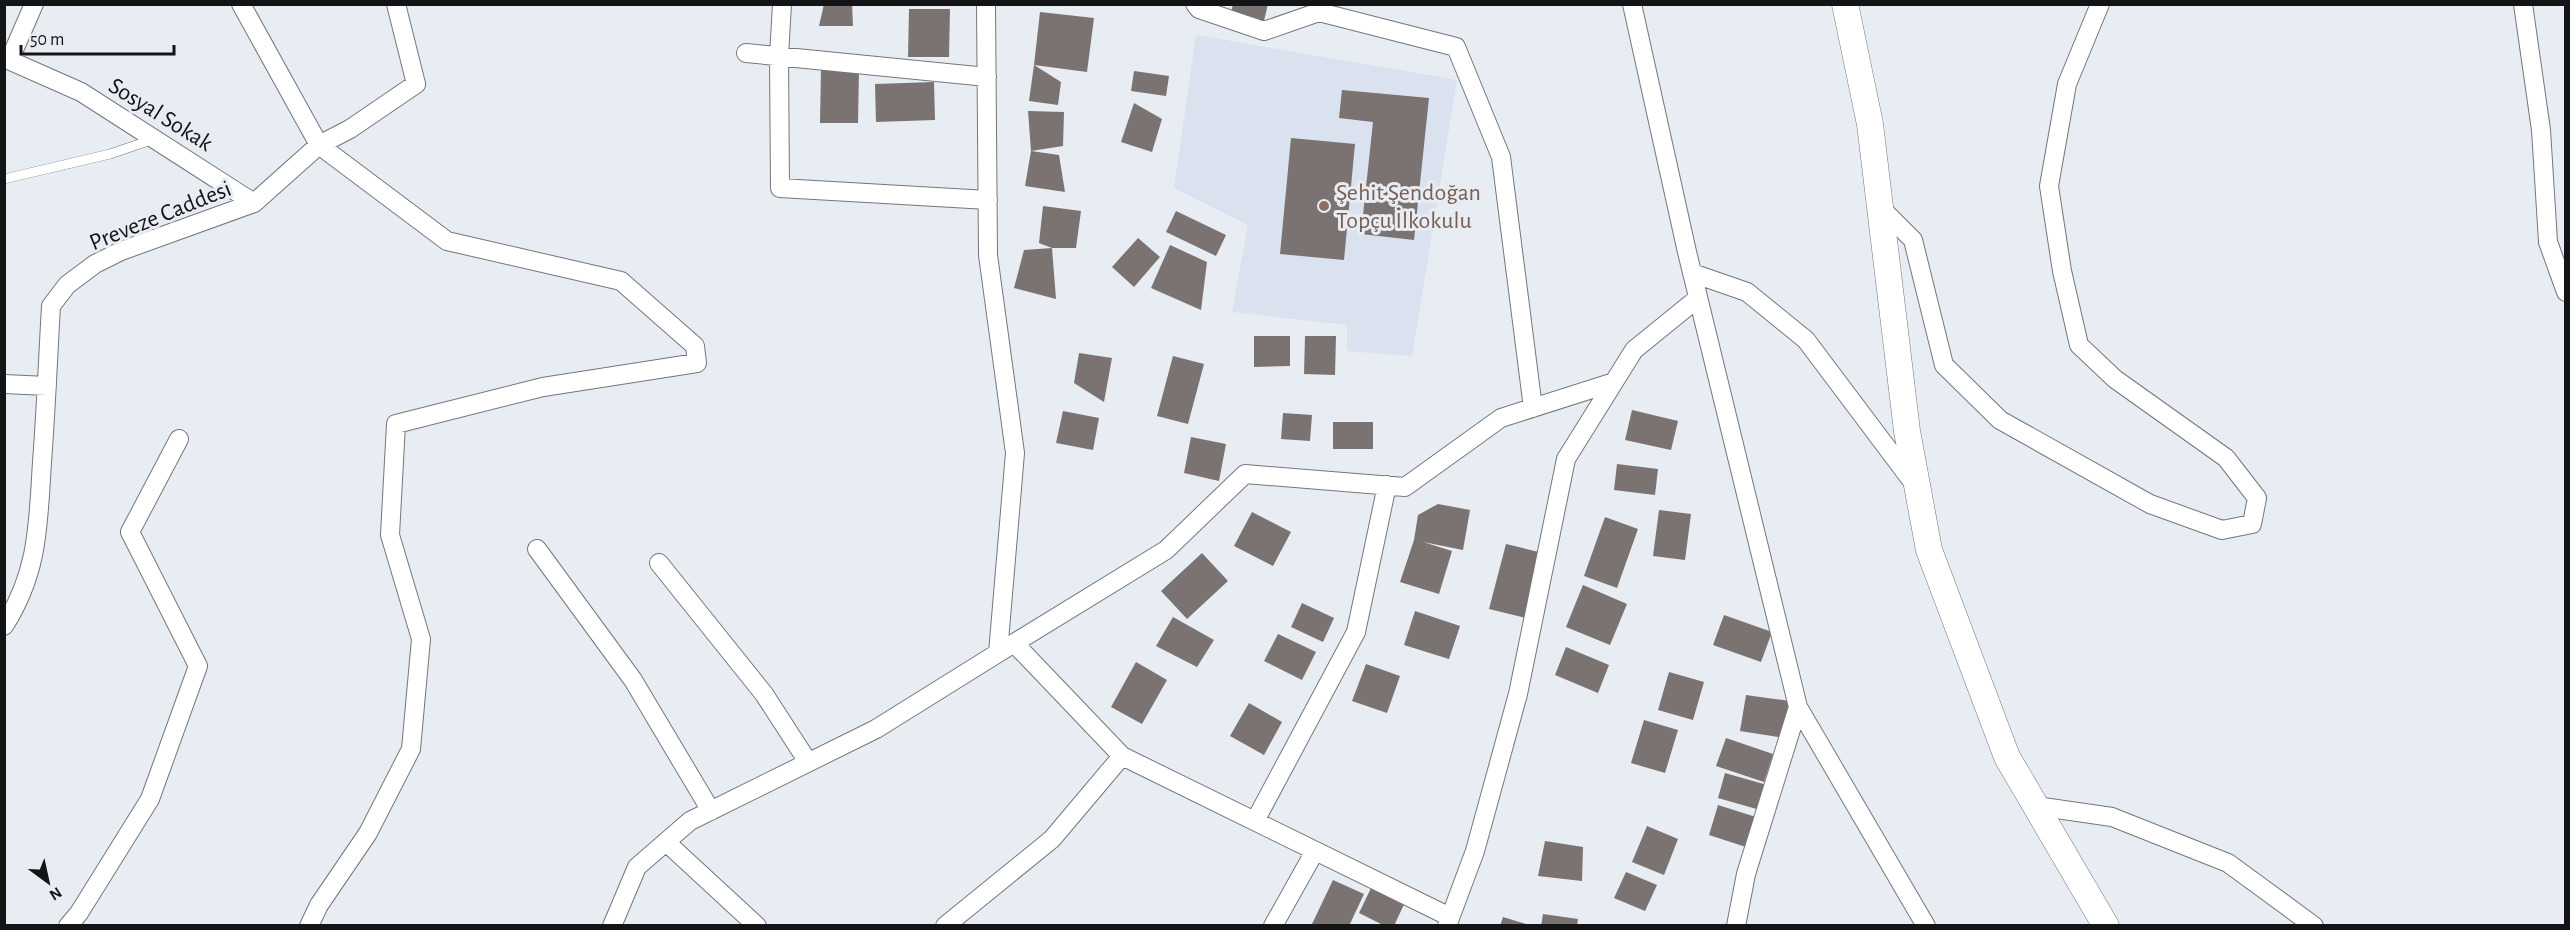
<svg xmlns="http://www.w3.org/2000/svg" width="2570" height="930" viewBox="0 0 2570 930" font-family="'Alegreya Sans',sans-serif">
<style>
.built{fill:#dae1ef}
.building{fill:#7b7272}
.lines{fill:none;stroke-linecap:round;stroke-linejoin:round}
.lane-casing{stroke:#73777d;stroke-width:10}
.street-casing{stroke:#73777d;stroke-width:20}
.secondary-casing{stroke:#73777d;stroke-width:27}
.lane{stroke:#fff;stroke-width:9}
.street{stroke:#fff;stroke-width:18}
.secondary{stroke:#fff;stroke-width:26}
.education-dot{fill:#8d6e63;stroke:#e8ecf3;stroke-width:2}
.labels{text-anchor:middle;stroke-width:6;stroke-linejoin:round;paint-order:stroke}
.street-label{font-size:24px;fill:#121416;stroke:#e8ecf3}
.education-label{font-size:24px;fill:#785e54;stroke:#e8ecf3;text-anchor:start}
</style>
<rect width="100%" height="100%" fill="#e8ecf3"/>
<!-- built -->
<path class="built" d="M1196,35L1457,80L1412,356L1347,351V325L1232,312L1248,225L1174,188Z"/>
<!-- building -->
<path class="building" d="M824,4H852L853,26H819Z
M1233,4H1268L1263,25L1230,18Z
M909,9H950L949,57H908Z
M1040,12L1094,18L1087,72L1034,65Z
M1034,65L1061,82L1058,105L1029,101Z
M821,69H859L858,123H820Z
M1134,71L1169,76L1166,96L1131,91Z
M934,82L935,120L876,122L875,84Z
M1342,90L1429,98L1414,240L1361,234L1373,122L1339,118Z
M1134,103L1162,119L1152,152L1121,142Z
M1028,111L1064,112L1063,146L1031,151Z
M1291,138L1355,144L1344,260L1280,254Z
M1031,151L1059,155L1065,192L1025,186Z
M1043,206L1081,211L1076,248H1052L1039,243Z
M1176,211L1226,235L1216,256L1166,232Z
M1138,238L1160,257L1134,287L1112,267Z
M1170,245L1207,262L1201,310L1151,288Z
M1052,248L1056,299L1014,288L1024,250Z
M1254,336H1290V366L1254,367Z
M1305,336H1336L1335,375L1304,374Z
M1079,353L1112,358L1104,402L1074,383Z
M1173,356L1204,364L1188,424L1157,416Z
M1632,410L1678,421L1671,450L1625,440Z
M1063,411L1099,418L1093,450L1056,443Z
M1283,413L1312,415L1310,441L1281,439Z
M1333,422H1373V449H1333Z
M1191,437L1226,444L1219,481L1184,473Z
M1617,464L1658,469L1655,495L1614,490Z
M1438,504L1470,510L1463,550L1423,542L1452,551L1439,594L1400,582L1414,540L1418,515Z
M1659,510L1691,514L1685,560L1653,556Z
M1252,512L1291,532L1273,566L1234,546Z
M1605,517L1638,529L1617,588L1584,576Z
M1506,544L1543,553L1526,618L1489,609Z
M1202,553L1228,581L1187,619L1161,591Z
M1583,585L1627,604L1610,645L1566,627Z
M1302,603L1334,618L1323,642L1291,627Z
M1415,611L1460,626L1449,659L1404,645Z
M1724,615L1772,632L1761,662L1713,645Z
M1173,617L1214,640L1197,667L1156,646Z
M1278,634L1316,652L1302,680L1264,661Z
M1566,647L1609,665L1598,693L1555,675Z
M1136,662L1167,680L1142,724L1111,707Z
M1366,664L1400,676L1387,713L1352,701Z
M1669,672L1704,682L1693,720L1658,710Z
M1746,695L1790,701L1785,738L1740,731Z
M1249,703L1282,722L1264,755L1230,736Z
M1644,720L1678,730L1665,773L1631,763Z
M1726,738L1773,754L1764,782L1716,766Z
M1725,773L1767,785L1760,810L1718,798Z
M1718,805L1759,818L1749,848L1709,835Z
M1647,826L1678,839L1664,875L1632,862Z
M1545,841L1583,847L1582,881L1538,876Z
M1626,872L1657,885L1645,911L1614,898Z
M1333,880L1364,894L1349,926H1311Z
M1373,884L1406,900L1394,926H1385L1359,913Z
M1543,914L1578,919L1577,926H1541Z
M1503,917L1529,925L1528,926H1500Z"/>
<g class="lines">
<!-- lane casing -->
<g class="lane-casing">
<path id="lane" d="M4,179L110,154L154,139"/>
</g>
<!-- street casing -->
<g class="street-casing">
<path id="street" d="M241,4L319,145L447,241L621,281L695,346L697,363L543,387L396,424L390,535L421,639L411,749L368,833L319,905L309,926
M782,4L779,56L780,188L988,200
M1195,4L1199,9L1264,31L1319,12L1456,47L1501,157L1533,408
M1632,4L1687,252L1798,707L1926,926
M2523,4L2541,130L2548,242L2566,292
M746,53L987,77
M4,58L81,92L254,203
M10,59L34,4
M1880,207L1913,240L1944,365L2000,420L2150,504L2222,530L2252,524L2257,498L2226,458L2115,379L2079,345L2062,271L2049,186L2067,84L2100,4
M1692,273L1747,292L1806,340L1915,485
M4,384L47,386
M537,549L633,680L711,811
M659,563L764,694L808,762
M4,626C39,571 38,524 42,462C46,410 48,358 51,306L67,285L95,264L121,251L254,203L319,145L350,129L416,84L396,4
M1014,643L1122,756L1450,917
M998,653L1166,550L1245,474L1405,487L1501,418L1614,382
M2036,806L2112,817L2228,863L2314,926
M1255,821L1356,632L1387,485
M666,842L757,926
M68,926L79,913L150,799L198,666L130,532L179,439
M612,926L637,867L690,821L876,729L998,653L1015,453L988,255L986,4
M945,926L1052,839L1122,756
M1273,926L1315,851
M1447,926L1475,851L1518,694L1566,459L1634,350L1698,298
M1736,926L1746,874L1798,707"/>
</g>
<!-- secondary casing -->
<g class="secondary-casing">
<path id="secondary" d="M1845,4L1870,124L1907,431L1929,550L2007,757L2106,926"/>
</g>
<!-- lane -->
<use href="#lane" class="lane"/>
<!-- street -->
<use href="#street" class="street"/>
<!-- secondary -->
<use href="#secondary" class="secondary"/>
</g>
<!-- markers -->
<circle class="education-dot" cx="1324" cy="206" r="6"/>
<g class="labels">
<!-- street labels -->
<g class="street-label">
<text transform="translate(161 114) rotate(32)" y="8">Sosyal Sokak</text>
<text transform="translate(160 215) rotate(-22)" y="8">Preveze Caddesi</text>
</g>
<!-- education labels -->
<g class="education-label">
<text x="1336" y="200">Şehit Şendoğan<tspan x="1336" dy="28">Topçu İlkokulu</tspan></text>
</g>
</g>
<!-- border -->
<rect width="2570" height="930" fill="none" stroke="#121416" stroke-width="12"/>
<!-- north arrow -->
<g transform="translate(48 882) rotate(147)" stroke="#e8ecf3" stroke-width="4.5" paint-order="stroke">
<path d="M0-4.5L10 22L0 15L-10 22Z" fill="#121416"/>
<text y="-9" font-size="16" font-weight="bold" text-anchor="middle" fill="#121416">N</text>
</g>
<!-- scale -->
<path d="M21 45v9h153v-9" fill="none" stroke="#121416" stroke-width="3"/>
<text x="30" y="45" font-size="18" fill="#121416" stroke="#e8ecf3" stroke-width="4.5" paint-order="stroke">50 m</text>
</svg>
